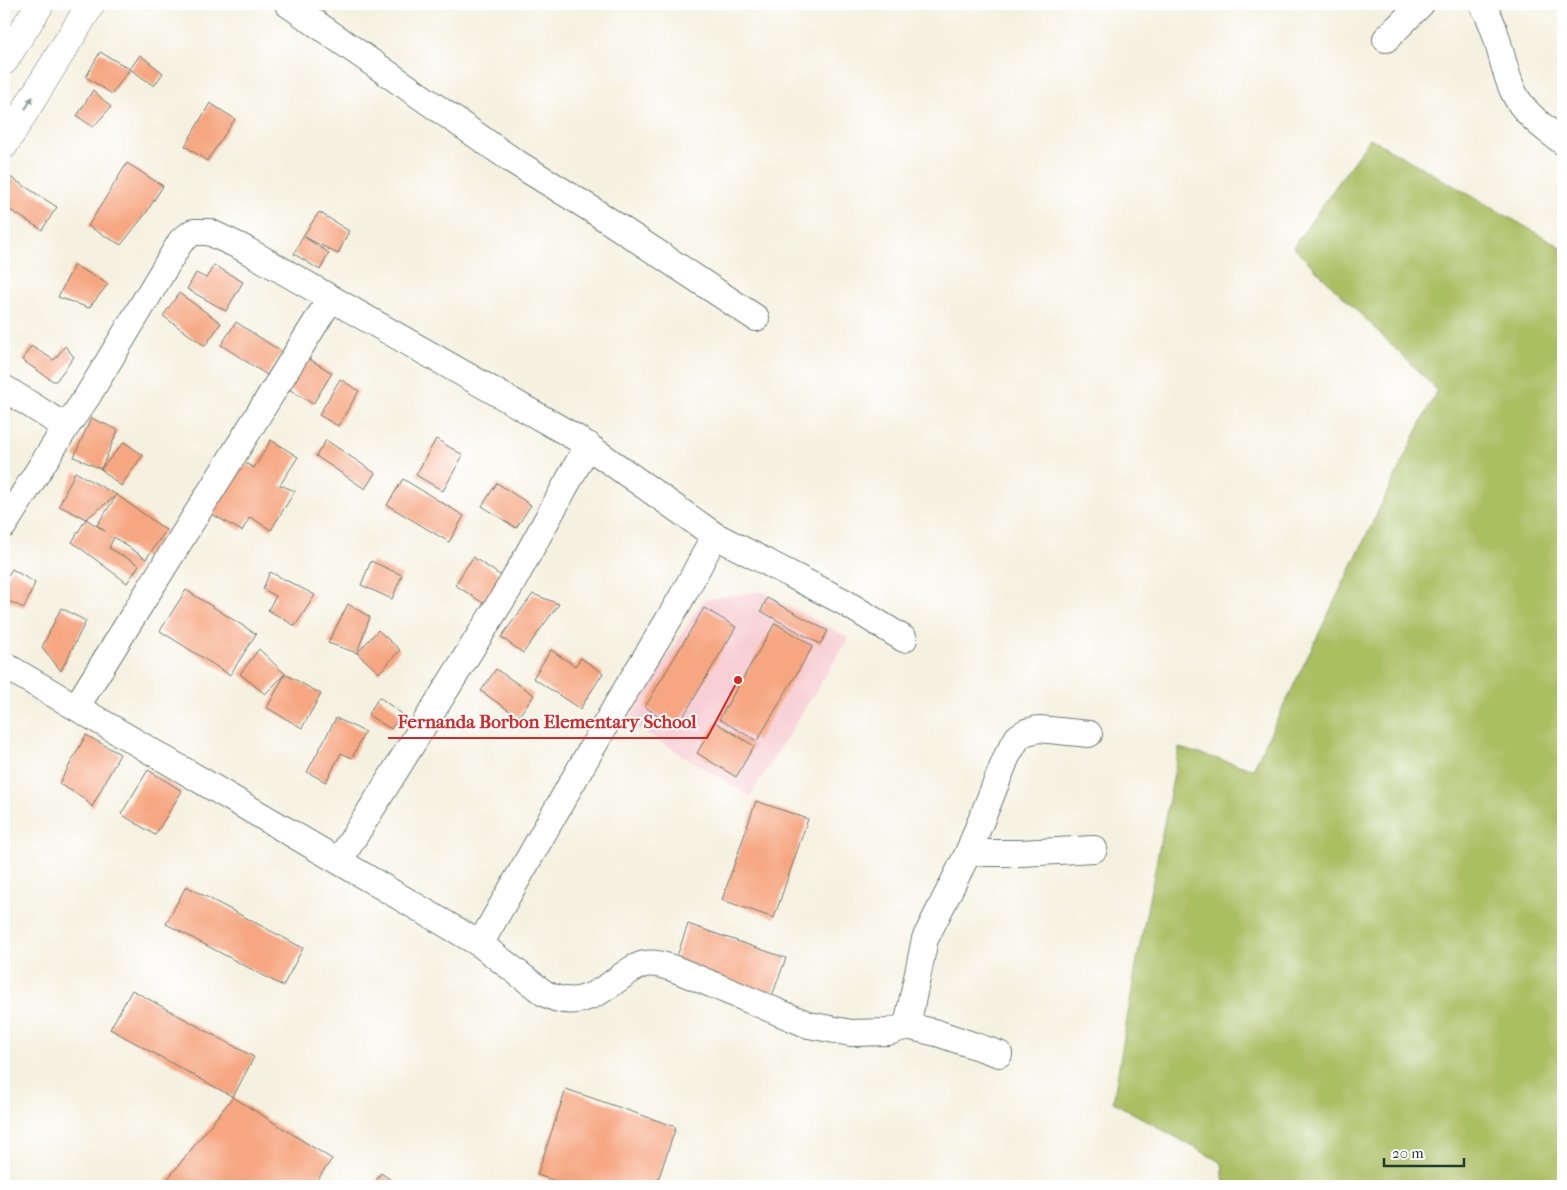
<svg xmlns="http://www.w3.org/2000/svg" width="1567" height="1190" viewBox="0 0 1567 1190" font-family="'IM FELL French Canon',serif">
<style>
.built{fill:#f7cfd4}
.green{fill:#aabe62;stroke:#647e4b}
.building{fill:#f6a680}
.lines{fill:none;stroke-linecap:round;stroke-linejoin:round}
.minor-casing{stroke:#6a7c70;stroke-width:28}
.tertiary-casing{stroke:#6a7c70;stroke-width:29}
.minor{stroke:#fff;stroke-width:26}
.tertiary{stroke:#fff;stroke-width:28}
.oneway{fill:#8f9e9a}
.leader{fill:none;stroke:#d62828;stroke-width:2}
.callout-dot{fill:#d62828;stroke:#fff;stroke-width:2}
.callout-label{font-size:19px;text-anchor:middle;font-weight:bold;fill:#d62828;stroke:#fff;stroke-width:4;stroke-linejoin:round;paint-order:stroke}
</style>
<rect width="100%" height="100%" fill="#fff"/>
<filter id="ink" filterUnits="userSpaceOnUse"><feTurbulence type="fractalNoise" baseFrequency=".02" numOctaves="2"/><feDisplacementMap in="SourceGraphic" scale="10" xChannelSelector="R" yChannelSelector="G"/><feConvolveMatrix kernelMatrix="1 2 1 2 8 2 1 2 1" color-interpolation-filters="sRGB"/></filter>
<filter id="wash" filterUnits="userSpaceOnUse"><feTurbulence type="fractalNoise" baseFrequency=".0096" numOctaves="4" result="noise"/><feDisplacementMap in="SourceGraphic" scale="20" xChannelSelector="R" yChannelSelector="G"/><feGaussianBlur stdDeviation="1.12" result="paint"/><feColorMatrix in="noise" values="0 0 0 0 0 0 0 0 0 0 0 0 0 0 0 0 0 1.4 0 .05"/><feComposite in="paint" operator="in"/></filter>
<g filter="url(#wash)">
<rect width="100%" height="100%" fill="#f5f1e0"/>
<!-- built -->
<path class="built" d="M761,591L849,638L750,796L627,722L703,600Z"/>
<!-- green -->
<path class="green" d="M1370,138L1563,248V1186H1224L1222,1163L1113,1102L1137,960L1179,748L1253,769L1437,390L1293,247Z"/>
<g id="blocks">
<!-- building -->
<path class="building" d="M100,52L130,69L112,94L86,77Z
M140,55L163,73L154,86L130,69Z
M93,90L111,107L93,127L77,116Z
M210,103L235,119L207,161L185,146Z
M127,163L163,186L146,213L121,245L88,226Z
M4,173L57,207L42,230L4,206Z
M319,212L349,231L338,254L303,236Z
M303,236L329,253L320,270L294,254Z
M74,265L108,284L89,308L58,297Z
M214,265L243,282L226,311L187,289L196,273L206,278Z
M179,293L221,323L205,346L163,316Z
M236,322L282,352L267,375L221,345Z
M31,346L54,360L65,346L74,357L56,381H53L22,360Z
M303,355L332,373L313,404L284,386Z
M340,379L359,391L338,426L319,415Z
M91,418L118,430L101,469L74,457Z
M436,439L463,455L443,491L416,475Z
M271,440L298,457L280,485L295,491L271,530L250,517L242,531L208,512L242,461L254,468Z
M326,440L375,473L365,489L316,456Z
M124,442L143,455L121,486L101,469Z
M75,472L117,495L86,519L59,506Z
M403,479L464,516L449,542L387,505Z
M497,483L531,505L516,528L482,506Z
M117,495L166,530L146,559L114,537L109,548L139,565L127,583L72,542L86,519L105,531L97,525Z
M473,557L503,577L486,605L455,585Z
M371,561L402,575L392,599L361,585Z
M12,569L35,583L24,608L4,599V575L7,577Z
M270,572L315,595L295,626L268,610L276,596L263,589Z
M186,590L256,634L230,675L160,631Z
M533,594L559,604L523,653L501,637Z
M767,598L828,631L820,644L761,611Z
M348,604L370,617L357,653L328,643Z
M61,608L86,621L61,671L42,647Z
M704,608L736,627L677,727L645,707Z
M775,623L813,646L757,741L719,719Z
M378,630L400,650L379,673L357,653Z
M259,649L285,674L321,694L302,728L267,708L285,674L265,694L240,674Z
M551,650L575,666L581,658L603,673L580,709L533,678Z
M496,669L534,695L518,717L481,691Z
M379,697L402,714L391,729L368,715Z
M336,718L365,732L352,758L341,753L326,782L307,772Z
M715,722L754,746L736,777L697,753Z
M86,735L120,754L92,807L84,798L59,784Z
M148,770L182,791L155,835L121,814Z
M756,801L808,819L774,918L722,900Z
M186,886L303,948L283,986L166,924Z
M688,924L786,958L772,996L675,962Z
M132,990L254,1057L233,1097L110,1029Z
M566,1089L676,1127L656,1186H570L537,1175Z
M233,1097L332,1159L313,1186H162Z
M381,1173L400,1186H373Z"/>
</g>
</g>
<g filter="url(#ink)">
<use href="#blocks" fill-opacity="0" stroke="#6a7c70" stroke-width="1"/>
<g class="lines">
<!-- minor casing -->
<g class="minor-casing">
<path id="minor" d="M288,4L512,160L591,209L756,318
M1482,4C1499,30 1500,62 1513,91C1523,113 1544,128 1563,142
M1386,39L1421,4
M4,388L66,427L4,525
M66,427L87,397L181,241L193,232H209L241,247L578,439L714,535C686,596 648,652 614,710C569,787 525,866 480,944
M714,535L844,602L904,639
M4,665L480,944L544,993C572,1009 595,997 618,979C626,973 635,966 645,964C655,962 666,966 675,969L809,1025L851,1033L888,1032L907,1026L925,939L968,853H1021L1094,849
M77,706L331,298
M968,853L1007,756L1018,737L1026,732L1039,729L1089,734
M339,861L511,585L588,445
M907,1026L937,1033L999,1054"/>
</g>
<!-- tertiary casing -->
<g class="tertiary-casing">
<path id="tertiary" d="M4,61L40,4
M4,145L91,4"/>
</g>
<!-- minor -->
<use href="#minor" class="minor"/>
<!-- tertiary -->
<use href="#tertiary" class="tertiary"/>
</g>
<!-- one-way arrows -->
<defs><path id="oneway-solid" d="M-6-.8H1V-3.2L6.5 0L1 3.2V.8H-6Z" transform="scale(1.25)"/></defs>
<use class="oneway" href="#oneway-solid" transform="translate(29 103) rotate(-58)"/>
</g>
<!-- callouts -->
<path class="leader" d="M738 680L707 738H388"/>
<circle class="callout-dot" cx="738" cy="680" r="5"/>
<g class="callout-label">
<text x="547" y="728">Fernanda Borbon Elementary School</text>
</g>
<!-- margin -->
<rect width="1567" height="1190" fill="none" stroke="#fff" stroke-width="20"/>
<!-- scale -->
<path d="M1384 1158v8h80v-8" fill="none" stroke="#1f3d34" stroke-width="2.5"/>
<text x="1392" y="1158" font-size="15" fill="#1f3d34" stroke="#ffffff" stroke-width="4" paint-order="stroke">20 m</text>
</svg>
